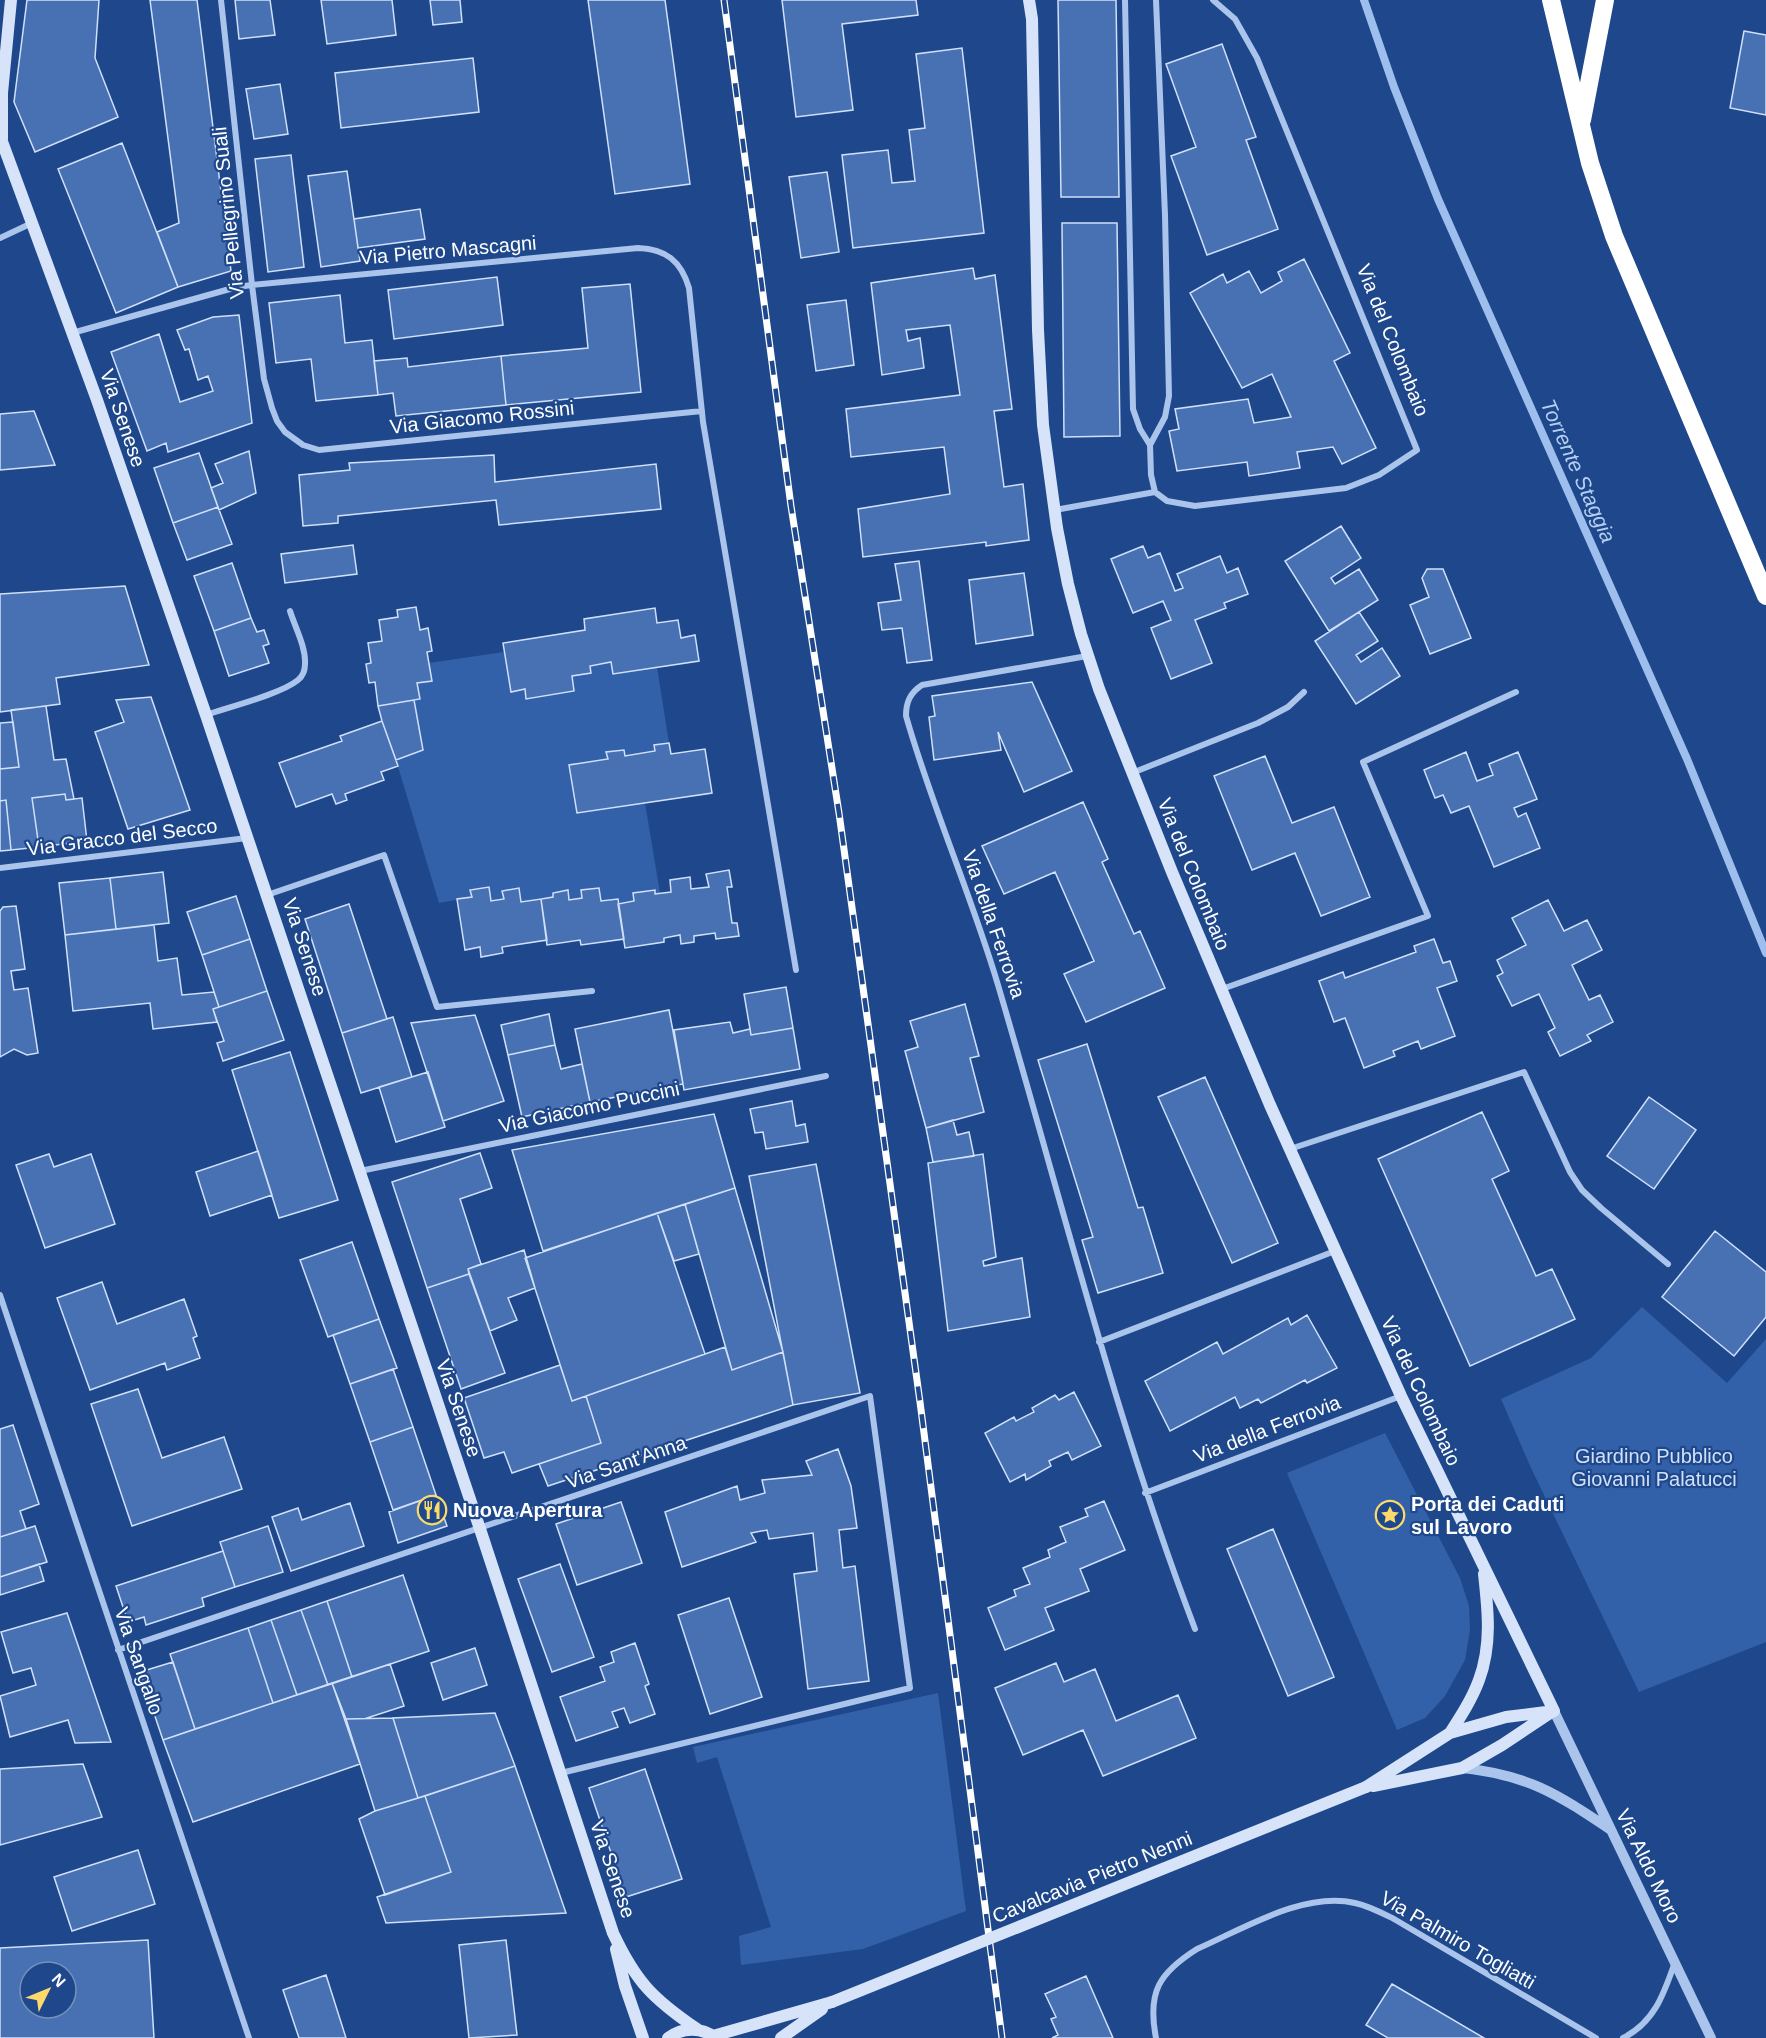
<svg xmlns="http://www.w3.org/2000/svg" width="1766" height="2038" viewBox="0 0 1766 2038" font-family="Helvetica,sans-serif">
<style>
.green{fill:#3261a9}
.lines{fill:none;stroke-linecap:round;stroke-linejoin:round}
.stream{stroke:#9ebeed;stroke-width:8}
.building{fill:#4771b3;stroke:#d0e0f9;stroke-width:1.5;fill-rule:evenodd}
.minor{stroke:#aac4ec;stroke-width:6}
.tertiary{stroke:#aac4ec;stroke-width:10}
.secondary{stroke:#d6e3f9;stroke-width:12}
.motorway{stroke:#fff;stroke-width:18}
.rail-casing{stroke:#fff;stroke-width:7}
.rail{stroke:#1e488b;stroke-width:4.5;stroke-dasharray:14;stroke-linecap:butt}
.secondary-bridge{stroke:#d6e3f9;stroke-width:12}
.labels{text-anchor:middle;stroke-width:4.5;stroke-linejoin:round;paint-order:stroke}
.street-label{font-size:20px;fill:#fff;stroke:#1e488b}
.park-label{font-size:20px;fill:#d0e0f9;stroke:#1e488b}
.poi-label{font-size:20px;font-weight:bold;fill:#fff;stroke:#1e488b;text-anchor:start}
.water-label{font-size:21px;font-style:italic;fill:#b6cff3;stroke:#1e488b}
</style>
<rect width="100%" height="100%" fill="#1e488b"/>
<!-- green -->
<path class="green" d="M504,652L511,691L525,689L527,699L574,691L572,676L591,673L590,666L611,662L614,674L657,667L669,743L654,745L655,751L625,756L624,750L607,752L608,759L570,765L645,803L660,893L655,894L654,890L634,893V901L618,904L617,899L601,901L599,888L581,890L582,898L569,900L568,890L553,893V897L521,902L519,888L503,891L504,899L491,901L489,887L471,890L472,897L439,903L396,760L423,750L414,700L420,699L417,683L432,681L429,663Z
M1642,1307L1727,1383L1766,1339V1642L1639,1692L1531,1468L1501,1399L1591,1358Z
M1385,1433L1460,1578L1469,1606L1470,1630L1465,1660L1445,1696L1425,1718L1397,1730L1287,1473Z
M938,1693L966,1911L863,1949L741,1965L739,1936L771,1927L717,1757L697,1763L693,1747Z"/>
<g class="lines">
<!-- stream -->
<path class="stream" d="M1364,0L1394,87L1438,199L1687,759L1766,953"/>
</g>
<!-- building -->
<path class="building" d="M27,0H99L95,58L118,117L35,152L14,102Z
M150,0H197L231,271L178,287L157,232L179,223Z
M235,0H270L275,35L239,39Z
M321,0H392L396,35L327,44Z
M430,0H460L462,22L433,25Z
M588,0H665L690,184L615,194Z
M782,0H916L918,15L842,24L853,110L796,117Z
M1058,0H1116L1119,197H1061Z
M1744,31L1766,35V115L1730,108Z
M1222,44L1256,137L1246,140L1278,229L1207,255L1171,156L1196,147L1166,64Z
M962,48L984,233L853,248L842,155L888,150L892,183L915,181L909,130L925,128L916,54Z
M473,58L479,112L341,128L335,73Z
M280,84L288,134L254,139L246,89Z
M122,143L178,287L116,313L58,169Z
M291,155L304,267L268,272L255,159Z
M347,171L360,261L321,267L308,176Z
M827,172L839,252L801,258L789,177Z
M420,209L425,239L358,248L354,219Z
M1062,223H1117L1120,436L1064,437Z
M1304,259L1350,353L1334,361L1376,448L1342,464L1333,447L1297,452L1300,468L1249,476L1247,462L1177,471L1169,431L1179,429L1175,409L1248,399L1254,423L1291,417L1272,374L1242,388L1190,293L1223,274L1227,283L1249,271L1261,293L1282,281L1278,272Z
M973,268L975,279L995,275L1012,409L994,411L1004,487L1023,484L1029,540L986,546V542L863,557L858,509L950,494L944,447L851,457L846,409L960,395L950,325L906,330L908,341L920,338L924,368L882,375L871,283Z
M497,277L503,325L394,339L388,290Z
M630,284L641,392L506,405L501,356L588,348L582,288Z
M340,295L345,343L372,340L378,395L316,401L311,359L276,363L269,303Z
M846,300L854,365L816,371L807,305Z
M239,315L252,423L168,452L166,443L147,451L111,352L159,334L180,402L213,391L208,376L198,380L189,349L185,350L177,330L213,317Z
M501,356L506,405L396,416L393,393L378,395L374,361L407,358L408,367Z
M34,411L55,465L0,470V414Z
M249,451L256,493L219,510L211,488L223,483L215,464Z
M199,453L218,507L173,523L154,468Z
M494,455L495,482L656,464L661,509L499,525L496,500L338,516V523L303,526L299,475L350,470L349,463Z
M218,507L232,544L187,560L173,523Z
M1341,526L1361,558L1331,578L1335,584L1359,569L1378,600L1329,631L1285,561Z
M353,545L357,574L285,583L281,554Z
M1143,546L1148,558L1160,553L1175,591L1183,588L1177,574L1220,556L1227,573L1238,568L1248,594L1224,603L1226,608L1195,620L1212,663L1171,679L1151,628L1171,620L1163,601L1133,613L1111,559Z
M919,561L932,660L907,663L902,628L882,630L878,603L901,600L895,564Z
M232,563L251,618L214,631L194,576Z
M1427,569H1443L1471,638L1430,654L1410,605L1429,597L1422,578Z
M1024,573L1033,635L976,644L969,580Z
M125,586L149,665L56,678L60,704L0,712V594Z
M416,607L420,630L428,628L432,651L427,652L432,681L417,683L420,699L378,706L375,682L369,683L366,664L371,663L368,643L382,641L379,620L398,617L397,610Z
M655,608L657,623L678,620L681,638L695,635L699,661L613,674L611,662L590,666L591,673L572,676L574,691L526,699L525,689L511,692L503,643L585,630L584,619Z
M1359,612L1378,641L1356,655L1361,662L1382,648L1400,676L1356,704L1315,641Z
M251,618L257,632L264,630L269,644L263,646L269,663L229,676L214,631Z
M1032,682L1072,771L1024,792L998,732L1001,750L934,760L929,717L935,716L932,696Z
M151,697L190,810L128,829L95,732L124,722L116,700Z
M414,700L423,750L396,760L382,721L378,706Z
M46,706L54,760L66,759L74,799L66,800L65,794L32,798L39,847L11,850L6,800L0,801V769L19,767L11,710Z
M382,721L398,766L381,772L384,780L345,794L347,800L336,804L332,794L296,807L279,763L342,741L340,736Z
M13,722L19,767L0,769V723Z
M669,743L671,754L705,749L712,793L577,813L569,765L608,759L606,752L624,750L625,756L655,751L654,745Z
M1466,752L1477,781L1493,775L1489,764L1518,752L1537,799L1514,808L1518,817L1526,813L1540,848L1494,867L1469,806L1451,813L1443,795L1435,798L1424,770Z
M1265,756L1292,823L1334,807L1370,897L1321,916L1295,853L1252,870L1214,776Z
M65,794L66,800L82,798L87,841L39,847L32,798Z
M6,800L11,850L0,851V801Z
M1083,802L1108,859L1102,862L1134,934L1140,931L1165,988L1086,1022L1064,974L1094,961L1055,872L1004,894L982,846Z
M729,870L732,887H727L732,923H737L739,936L716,939L715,933L694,936V942L681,944L680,935L664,938V942L625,948L618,904L634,901L633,893L655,890V894L671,892L670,880L690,877L691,889L709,887L706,874Z
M163,872L169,923L116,929L110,878Z
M110,878L116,929L65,935L59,883Z
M489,887L491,901L504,899L502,891L519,888L521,902L541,899L547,940L502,947L503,953L481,957L480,947L465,950L457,899L472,897L470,890Z
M599,888L601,901L618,899L624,939L581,945L580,940L547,945L541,899L553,897V893L568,890L569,900L582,898L581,890Z
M236,896L250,939L202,955L187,912Z
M1548,900L1564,931L1587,920L1602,950L1572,965L1589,1000L1600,995L1613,1022L1587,1035L1591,1041L1560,1056L1548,1032L1555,1028L1539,994L1512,1006L1497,976L1503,973L1497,960L1526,945L1512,918Z
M349,904L387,1019L342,1033L305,919Z
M16,906L25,969L11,971L14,990L28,988L38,1053L27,1055L14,1049L0,1057V911L3,907Z
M154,925L158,961L177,958L182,995L214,992L219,1007L213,1009L217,1022L153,1029L150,1003L73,1011L65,935Z
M250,939L267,991L219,1007L202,955Z
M1434,939L1443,963L1450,961L1457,981L1437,988L1455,1036L1421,1049L1418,1041L1393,1051L1395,1056L1364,1068L1345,1018L1334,1022L1319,981L1343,972L1345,978L1416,952L1414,946Z
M786,987L793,1028L751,1035L744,994Z
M267,991L284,1040L223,1061L217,1043L224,1041L213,1009Z
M965,1004L979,1056L970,1058L984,1112L926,1128L905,1051L918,1047L910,1021Z
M669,1010L683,1084L590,1102L575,1029Z
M549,1014L555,1045L508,1055L501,1025Z
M475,1015L504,1101L443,1121L411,1023Z
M393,1017L412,1077L361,1093L342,1033Z
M730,1022L733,1033L750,1029L751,1035L793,1028L800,1069L684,1090L674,1030Z
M1087,1044L1138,1208L1143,1207L1163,1273L1098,1293L1082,1240L1093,1237L1038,1060Z
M555,1045L561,1069L582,1064L590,1102L522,1117L508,1055Z
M290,1052L338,1200L279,1218L232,1070Z
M428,1072L445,1127L396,1142L379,1087Z
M1205,1077L1278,1243L1232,1263L1158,1097Z
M1649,1097L1696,1130L1654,1189L1607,1156Z
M792,1101L796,1126L805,1124L808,1142L766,1149L763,1132L755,1133L750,1109Z
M1482,1112L1509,1171L1492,1179L1536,1276L1552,1269L1575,1319L1470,1366L1378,1159Z
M714,1114L735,1188L543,1251L512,1150Z
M953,1120L957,1135L969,1132L974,1156L933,1162L926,1128Z
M258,1151L272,1195L210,1216L196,1172Z
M480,1153L492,1188L460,1199L481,1264L468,1269L469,1274L427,1288L392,1182Z
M49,1154L54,1167L91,1154L115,1224L45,1248L16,1165Z
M983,1154L996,1257L983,1261L984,1266L1022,1258L1030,1317L948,1331L928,1163Z
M816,1164L860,1393L793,1405L749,1176Z
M735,1188L783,1352L732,1370L685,1204Z
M685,1204L699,1254L674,1261L657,1213Z
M657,1213L705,1354L572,1401L525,1258Z
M1715,1231L1766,1272V1317L1734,1356L1662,1297Z
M352,1242L379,1319L328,1337L300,1260Z
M524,1250L535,1288L508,1298L517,1320L490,1331L468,1269Z
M469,1274L505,1373L461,1389L427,1288Z
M102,1282L117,1324L184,1299L197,1336L193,1338L200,1358L167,1370L165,1363L90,1390L57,1298Z
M1307,1315L1337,1368L1307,1383L1305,1380L1261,1403L1258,1399L1240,1408L1235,1397L1170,1431L1145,1381L1217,1342L1223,1354L1288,1318L1291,1325Z
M379,1319L397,1368L350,1384L333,1335Z
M725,1347L732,1370L783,1352L793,1405L548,1486L539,1464L601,1443L586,1396Z
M560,1365L572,1401L586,1396L601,1443L512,1473L504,1452L484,1458L464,1398Z
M393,1369L413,1427L370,1442L350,1384Z
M138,1389L162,1458L224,1437L242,1489L132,1526L91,1404Z
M1074,1392L1101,1446L1072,1460L1068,1452L1049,1461L1051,1466L1026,1480L1025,1474L1010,1482L985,1433L1014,1417L1016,1421L1034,1412L1032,1408L1055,1395L1059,1400Z
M13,1425L39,1504L20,1511L26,1529L0,1537V1429Z
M413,1427L436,1495L393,1510L370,1442Z
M838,1449L851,1486L857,1528L839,1530L843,1568L855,1566L869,1681L808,1689L794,1574L817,1571L813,1533L769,1539L767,1530L751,1533L756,1542L682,1567L665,1512L737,1486L740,1500L765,1493L762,1480L812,1475L806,1461Z
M436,1495L447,1526L398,1543L389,1512Z
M1104,1501L1125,1550L1080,1569L1089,1591L1045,1608L1054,1630L1005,1650L988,1608L1016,1596L1014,1590L1030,1584L1023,1568L1050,1557L1048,1550L1066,1542L1060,1527L1088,1516L1085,1509Z
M621,1502L642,1563L577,1585L556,1524Z
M350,1503L364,1546L291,1571L272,1517L298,1508L302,1520Z
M35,1526L47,1562L0,1577V1537Z
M268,1526L283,1572L235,1587L220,1542Z
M1273,1529L1334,1677L1288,1696L1227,1549Z
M223,1551L235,1587L202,1598L204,1606L146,1625L144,1617L128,1622L116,1586Z
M39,1564L44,1581L0,1595V1577Z
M560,1564L594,1657L552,1672L518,1579Z
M403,1575L429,1651L352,1677L327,1601Z
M729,1598L762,1697L710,1714L678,1615Z
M327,1601L352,1677L328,1685L301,1610Z
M301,1610L328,1685L297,1695L271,1620Z
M67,1613L111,1742L75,1743L68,1720L10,1737L0,1696L36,1685L31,1668L13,1673L1,1632Z
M271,1620L297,1695L273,1703L248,1628Z
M248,1628L273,1703L195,1729L170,1654Z
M635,1643L649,1684L645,1686L655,1714L630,1723L624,1708L612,1712L618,1727L576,1741L560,1697L605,1681L600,1667L614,1662L611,1652Z
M475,1648L487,1685L443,1700L431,1663Z
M173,1662L195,1729L163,1740L140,1672Z
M1056,1663L1064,1682L1095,1669L1116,1721L1178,1695L1196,1738L1103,1776L1083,1730L1023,1755L995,1688Z
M390,1664L404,1706L364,1719H346L332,1683Z
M332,1683L360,1764L193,1822L163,1740Z
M495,1713L515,1766L418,1798L393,1718Z
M393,1718L418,1798L375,1811L346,1719Z
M83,1764L102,1817L0,1845V1769Z
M515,1766L566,1913L386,1923L377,1897L451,1872L425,1796Z
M645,1769L682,1879L626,1897L589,1788Z
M425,1796L451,1872L385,1895L359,1819L375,1811Z
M138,1850L155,1904L72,1931L54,1877Z
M148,1940L154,2038H0V1948ZM30,1972H66V2008H30Z
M506,1940L517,2035L469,2038L459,1945Z
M326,1975L346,2038H299L283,1990Z
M1086,1976L1113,2038H1052L1058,2035L1051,2019L1056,2017L1045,1994Z
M1392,1984L1484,2038H1388L1366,2025Z"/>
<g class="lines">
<!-- minor -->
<path class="minor" d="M221,0L252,285L264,379L272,408L277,421L285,432L303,445L319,450L702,411
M1125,0L1133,409L1140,429L1150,445L1151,475L1155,492L1167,501L1195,506L1346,488L1379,475L1417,450L1257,58L1235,19L1213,0
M0,238L32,223
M72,333L237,287L252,285L638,248C666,249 681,261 689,288L703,422L796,970
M1150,445L1165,417L1169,396L1165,215L1156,0
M1055,510L1155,492
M1087,656L922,685C910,693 906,702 906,716C932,807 971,894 998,985C1062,1201 1115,1419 1195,1629
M206,715C229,707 281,694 298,680C303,676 305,670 305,664C306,647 295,627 290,611
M1132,773L1258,723L1288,707L1304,692
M0,868L247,838
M267,895L384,855L437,1007L592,991
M1222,989L1428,916L1363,762L1516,692
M1290,1149L1524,1072L1570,1172L1582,1190L1601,1208L1668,1264
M360,1171L826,1076
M0,1295L249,2038
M1099,1342L1335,1251
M1145,1493L1401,1396
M118,1650L870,1396L910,1688L561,1773
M1156,2038C1147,1992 1159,1973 1197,1949C1243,1929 1304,1891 1355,1903C1369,1906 1382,1913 1394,1919L1596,2038
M1623,2038C1655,2022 1664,1993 1675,1962"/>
<!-- tertiary -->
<path class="tertiary" d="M1554,1711L1711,2038
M1462,1768C1529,1775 1557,1794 1611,1830"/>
<!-- secondary -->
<path class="secondary" d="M1029,0L1032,19L1038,330L1043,425L1057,528L1068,584L1081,634L1099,689L1172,872L1270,1105L1401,1396L1554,1711
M0,136L97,400L206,715L480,1529L613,1933C636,1982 653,1999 697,2029
M2,139V93L11,0
M1450,1733C1461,1716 1472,1699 1479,1680C1492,1645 1488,1610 1484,1574
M1373,1786L1462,1768L1502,1745L1553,1711
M1366,1787L1450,1733L1506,1717L1554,1711
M616,1949L625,1986L643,2038
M713,2036L832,2002
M668,2038C683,2027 701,2027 716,2038
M781,2038L822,2009"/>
<!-- motorway -->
<path class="motorway" d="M1551,0L1590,163L1614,236L1766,596
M1582,120L1605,0"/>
<!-- rail casing -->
<g class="rail-casing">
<path id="rail" d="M724,0L791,506L839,813L920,1402L1002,2038"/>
</g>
<!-- rail -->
<use href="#rail" class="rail"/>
<!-- secondary-bridge -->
<path class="secondary-bridge" d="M832,2002L1366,1787"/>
</g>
<!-- icons -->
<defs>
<g id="restaurant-ring" transform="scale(1.5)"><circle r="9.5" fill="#1e488b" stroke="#fbd96a" stroke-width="1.5"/><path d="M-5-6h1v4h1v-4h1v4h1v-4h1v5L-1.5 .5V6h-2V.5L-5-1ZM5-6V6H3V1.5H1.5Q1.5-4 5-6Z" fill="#fbd96a"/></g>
<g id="sight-ring" transform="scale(1.5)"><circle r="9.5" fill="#1e488b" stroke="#fbd96a" stroke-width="1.5"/><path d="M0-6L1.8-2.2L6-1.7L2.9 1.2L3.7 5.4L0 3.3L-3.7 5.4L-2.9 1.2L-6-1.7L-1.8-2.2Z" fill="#fbd96a"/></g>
</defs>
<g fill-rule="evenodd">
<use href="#restaurant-ring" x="432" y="1510"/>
<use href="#sight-ring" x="1390" y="1515"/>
</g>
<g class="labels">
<!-- street labels -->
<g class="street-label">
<text transform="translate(228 213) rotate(-96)" y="7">Via Pellegrino Suali</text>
<text transform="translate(448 250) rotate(-5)" y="7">Via Pietro Mascagni</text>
<text transform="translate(1393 340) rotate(68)" y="7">Via del Colombaio</text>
<text transform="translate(482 417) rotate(-6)" y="7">Via Giacomo Rossini</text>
<text transform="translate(123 418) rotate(71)" y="7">Via Senese</text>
<text transform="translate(122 837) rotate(-7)" y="7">Via Gracco del Secco</text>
<text transform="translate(1194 874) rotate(68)" y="7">Via del Colombaio</text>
<text transform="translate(994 924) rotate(71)" y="7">Via della Ferrovia</text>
<text transform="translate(305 947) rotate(72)" y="7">Via Senese</text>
<text transform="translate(589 1107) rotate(-12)" y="7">Via Giacomo Puccini</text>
<text transform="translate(1421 1391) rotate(65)" y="7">Via del Colombaio</text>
<text transform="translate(459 1408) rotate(71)" y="7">Via Senese</text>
<text transform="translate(1267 1429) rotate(-21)" y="7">Via della Ferrovia</text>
<text transform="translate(626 1462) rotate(-19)" y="7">Via Sant'Anna</text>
<text transform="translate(139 1661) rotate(71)" y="7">Via Sangallo</text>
<text transform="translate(1649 1866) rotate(64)" y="7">Via Aldo Moro</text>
<text transform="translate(613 1869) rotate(71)" y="7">Via Senese</text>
<text transform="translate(1092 1877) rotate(-22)" y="7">Cavalcavia Pietro Nenni</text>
<text transform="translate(1458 1940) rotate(30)" y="7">Via Palmiro Togliatti</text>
</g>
<!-- park labels -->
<g class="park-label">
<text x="1654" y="1463">Giardino Pubblico<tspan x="1654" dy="23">Giovanni Palatucci</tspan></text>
</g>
<!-- poi labels -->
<g class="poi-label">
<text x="1411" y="1511">Porta dei Caduti<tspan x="1411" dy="23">sul Lavoro</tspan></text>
<text x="453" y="1517">Nuova Apertura</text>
</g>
<!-- water labels -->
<g class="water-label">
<text transform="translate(1578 471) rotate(66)" y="7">Torrente Staggia</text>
</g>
</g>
<!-- north arrow -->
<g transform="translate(48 1990) rotate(47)"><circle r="28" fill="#1e488b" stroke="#7891b9" stroke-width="1.5"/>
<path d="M0-4.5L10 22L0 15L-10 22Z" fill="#fbd96a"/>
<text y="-9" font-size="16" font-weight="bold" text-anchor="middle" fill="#ffffff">N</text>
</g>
</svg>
